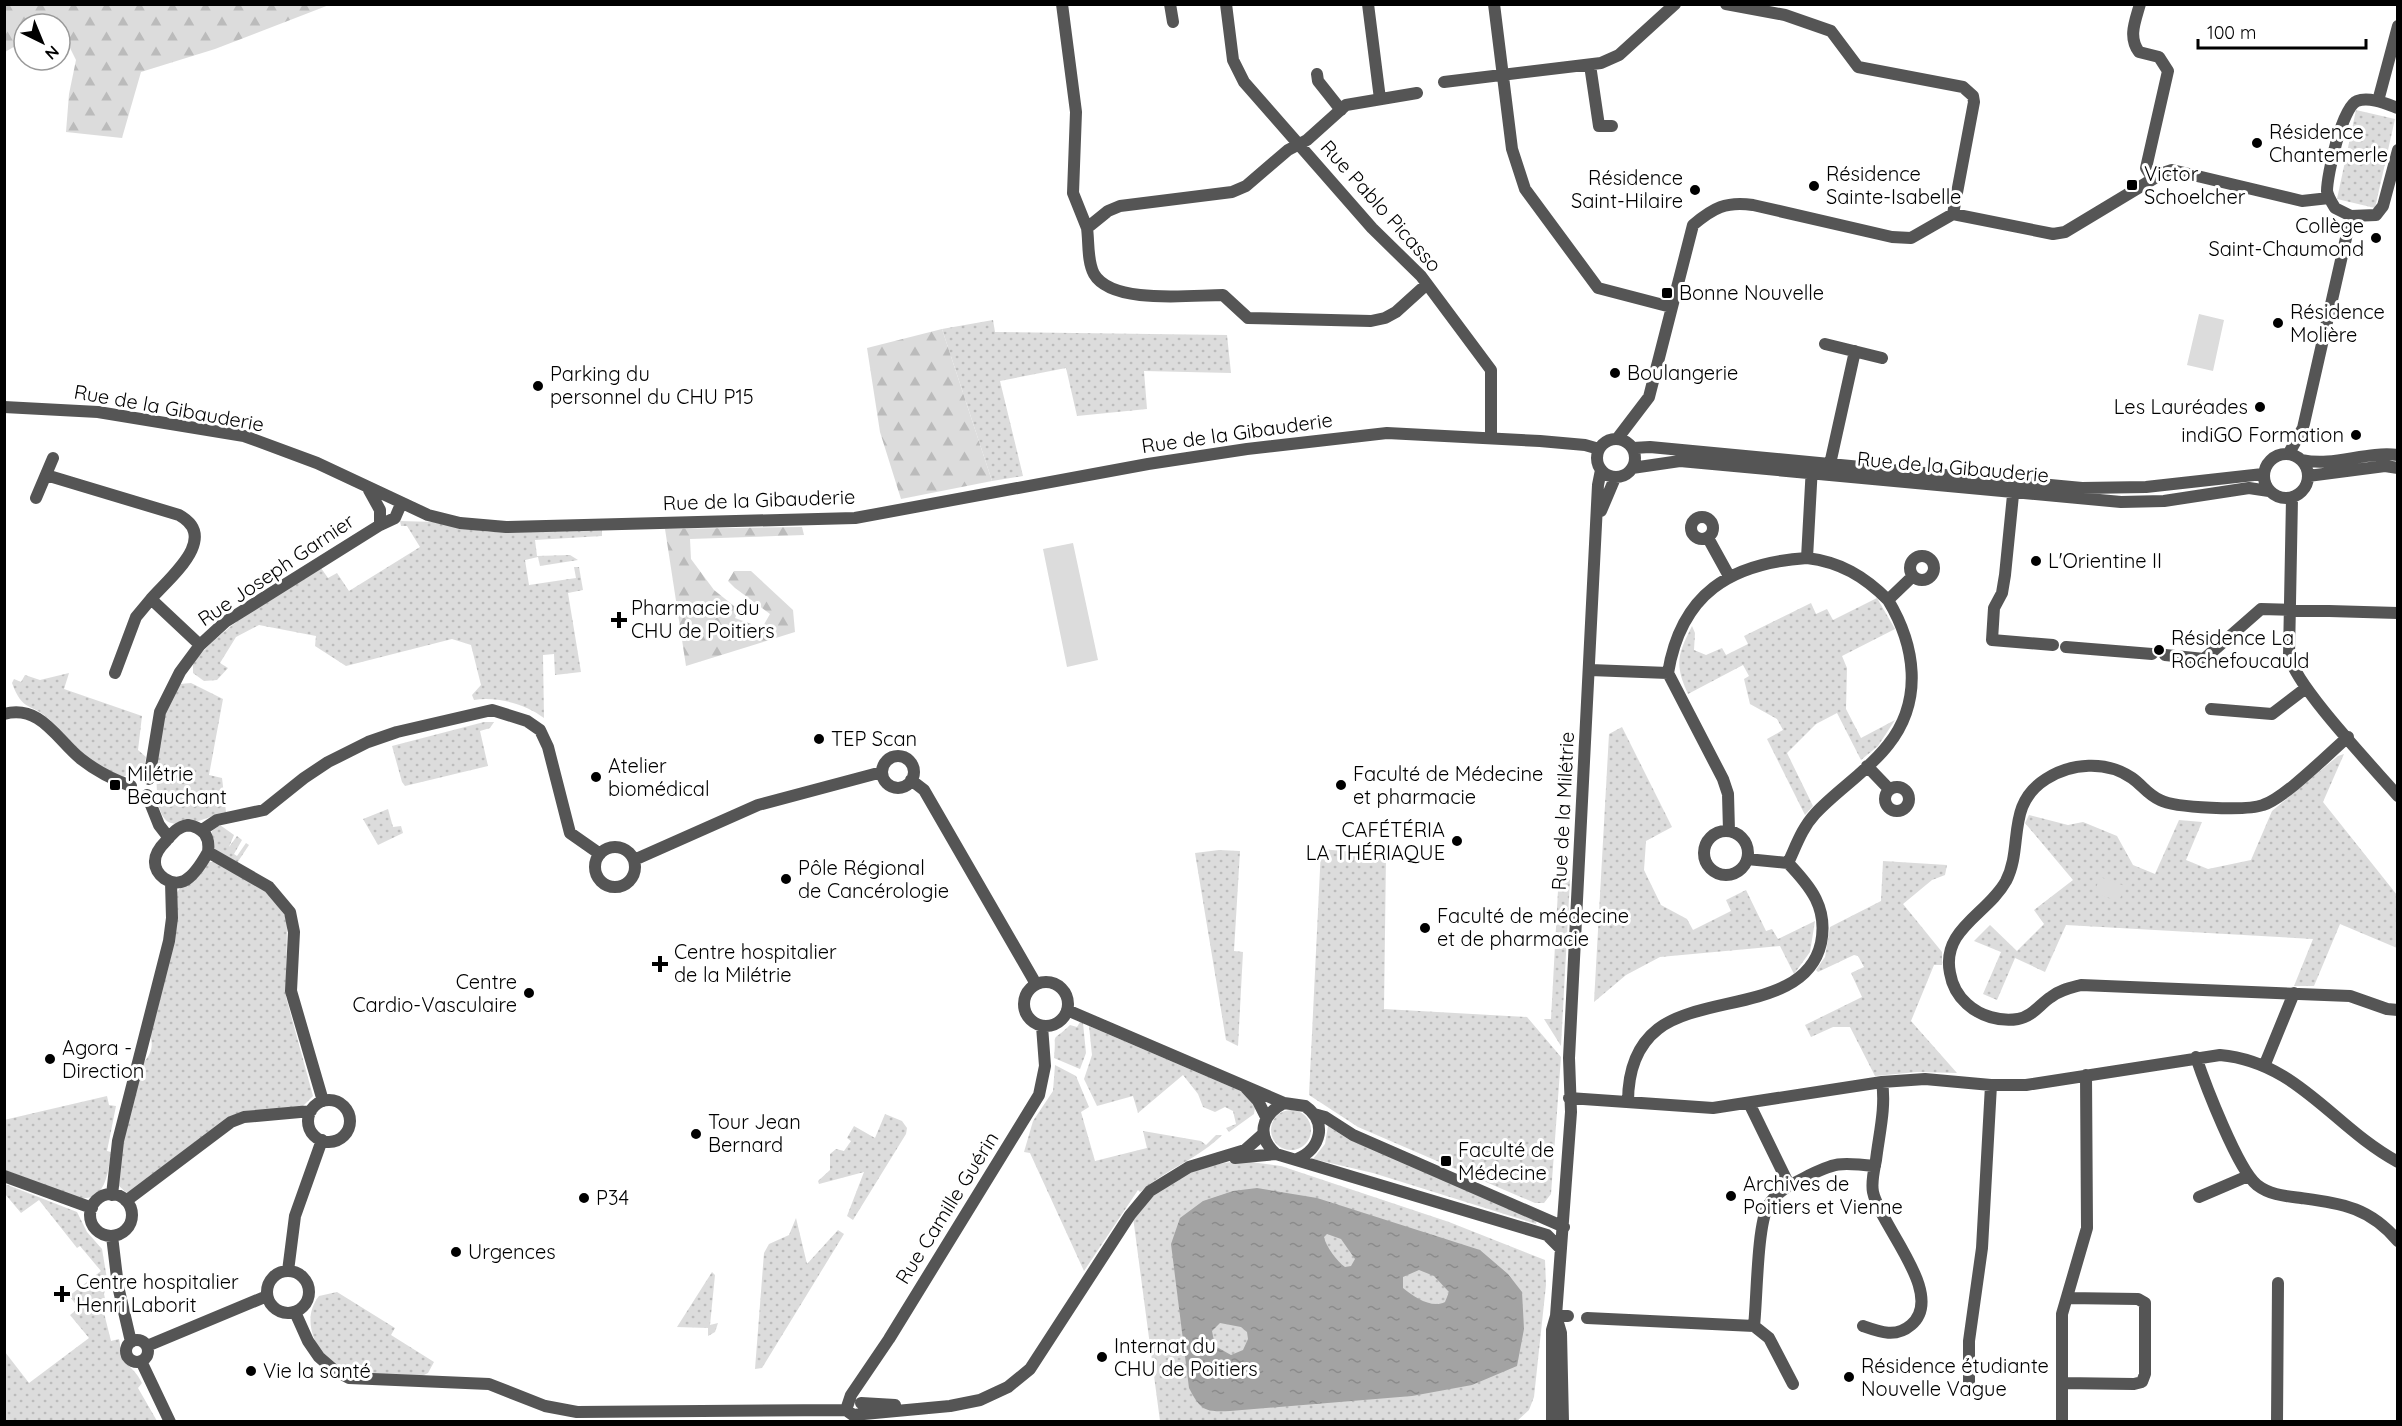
<svg xmlns="http://www.w3.org/2000/svg" width="2402" height="1426" viewBox="0 0 2402 1426" font-family="Quicksand,sans-serif">
<style>
.grass{fill:url(#grass-dots)}
.forest{fill:url(#forest-firs)}
.park{fill:#dcdcdc}
.water{fill:url(#water-ripples);fill-rule:evenodd}
.lines{fill:none;stroke-linecap:round;stroke-linejoin:round}
.minor{stroke:#555;stroke-width:12}
.poi-dot{fill:#000;stroke:#fff;stroke-width:2}
.labels{text-anchor:middle;stroke-width:6;stroke-linejoin:round;paint-order:stroke}
.poi-label{font-size:20px;fill:#000;stroke:#fff;text-anchor:start}
.street-label{font-size:20px;fill:#000;stroke:#fff}
</style>
<defs>
<pattern id="grass-dots" width="8" height="8" patternUnits="userSpaceOnUse" patternTransform="scale(1.5)"><rect width="8" height="8" fill="#dcdcdc"/><path d="M2 2h.1M6 6h.1" fill="none" stroke="#bbb" stroke-width="1.8" stroke-linecap="round"/></pattern>
<pattern id="forest-firs" width="22" height="20" patternUnits="userSpaceOnUse" patternTransform="scale(1.5)"><rect width="22" height="20" fill="#dcdcdc"/><path d="M5 1l3.5 6h-7zM16 11l3.5 6h-7z" fill="#bbb"/></pattern>
<pattern id="water-ripples" width="26" height="14" patternUnits="userSpaceOnUse" patternTransform="scale(1.5)"><rect width="26" height="14" fill="#a3a3a3"/><path d="M2 4q2-2 4 0t4 0M15 11q2-2 4 0t4 0" fill="none" stroke="#8b8b8b"/></pattern>
</defs>
<rect width="100%" height="100%" fill="#fff"/>
<!-- grass -->
<path class="grass" d="M2356,110L2395,119L2375,208L2337,199Z
M993,320L995,332L1227,335L1231,373L1144,371L1147,409L1077,416L1066,368L1000,381L1023,476L992,481L942,329Z
M400,521L434,522L488,532L602,529V536L535,540L537,556L570,555L578,560L540,566L538,557L525,560L529,585L576,578L574,567H579L583,590L568,593L581,672L555,675L554,654L543,655L544,718C526,704 496,696 474,700L472,695L481,685L471,645L452,639L346,666L315,646L316,636L259,625L236,637L220,663L228,668L217,680L204,681L193,673V663C227,621 275,597 321,568L328,578L337,573L349,591L420,547L407,526H401Z
M1877,598L1895,629L1842,656L1847,668L1846,709L1861,738L1895,720L1878,746L1861,760L1837,713L1816,724L1787,753L1813,806L1805,815L1767,739L1783,730L1777,719L1750,704L1744,679L1749,676L1743,665L1688,694C1674,664 1678,654 1692,626L1695,633L1694,650L1706,655L1722,648L1726,655L1748,644L1744,636L1811,603L1816,614L1827,609L1833,620Z
M69,673L64,689L142,716L138,750L146,757L144,767L123,777C110,771 97,765 86,756C73,746 63,731 50,720C31,702 23,713 12,683L14,679L21,682L25,675L40,680Z
M191,683L223,699L209,775L222,778L226,812C209,816 189,828 171,823C146,816 160,730 166,709C168,700 175,692 180,684Z
M484,722H494L490,728L480,731L488,766L405,786L402,782L392,746Z
M1622,727L1672,827L1646,841L1644,870L1661,905L1687,919L1693,930L1731,911L1726,900L1746,890L1766,931L1772,929L1778,939L1815,921L1810,952L1794,974L1780,946L1660,957L1626,975L1594,1002L1609,734Z
M2344,754L2323,802L2397,895V948L2340,924L2314,986H2294L2313,939L2066,925L2045,972L2015,958L1997,1000L1983,994L2001,952L1974,941L1990,925L2017,951L2044,924L2034,910L2073,880L2025,823L2029,815L2068,825L2083,822L2117,836L2133,865L2155,874L2179,820L2202,822L2186,860L2208,869L2251,860L2272,811L2338,756Z
M388,809L393,827L401,826L403,833L378,845L363,819Z
M220,825L234,835L229,847L237,836L242,840L234,854L237,856L246,843L249,845L237,863C222,855 207,850 212,831Z
M1321,849L1386,855L1384,1009L1527,1017L1561,1057L1551,1194L1544,1203H1535L1358,1127L1309,1095Z
M1219,850L1240,851L1234,951L1243,952L1238,1046L1226,1040L1195,853Z
M1883,861L1947,865L1945,875L1932,880L1903,904L1942,952V965H1934L1911,1021L1957,1073L1917,1072L1875,1076L1850,1027H1833L1811,1037L1805,1025L1862,997L1851,973L1864,967L1858,956L1854,955L1818,972L1816,970L1825,957L1830,927L1881,901Z
M208,862H215L270,894L287,919L286,997L313,1096L302,1107L239,1114L131,1192L127,1193L119,1186V1160L142,1064C151,1055 154,1047 150,1034L176,894L182,885Z
M1559,872L1570,880L1561,1046L1544,1019H1551Z
M1080,1022L1083,1023L1086,1053L1080,1069L1054,1058C1057,1029 1049,1045 1070,1025L1077,1027Z
M1089,1026L1243,1092L1255,1107L1254,1114L1229,1132L1226,1128L1236,1124L1233,1111L1225,1107L1215,1112L1203,1107L1198,1094L1183,1075L1138,1113L1133,1096L1097,1106L1084,1079L1092,1055Z
M1055,1065L1076,1076L1089,1107L1081,1112L1095,1161L1147,1148L1143,1131L1201,1141L1206,1145L1216,1135H1222C1201,1157 1165,1170 1140,1192L1138,1190L1084,1271L1030,1153L1024,1152L1033,1121L1053,1091Z
M107,1096L109,1105L116,1106L107,1151L111,1152C108,1173 106,1202 78,1198L5,1170L4,1120Z
M1271 1130a20 20 0 1 1 40 0a20 20 0 1 1-40 0Z
M885,1114L902,1121L907,1128L906,1134L853,1220L847,1216L864,1172L819,1184L818,1181L830,1170V1154L836,1149L844,1151L851,1141L847,1138L854,1126L875,1138Z
M1328,1126L1348,1139L1537,1219L1536,1224L1373,1173L1313,1159L1325,1144Z
M1242,1161L1281,1166L1449,1222L1545,1260L1546,1285L1534,1397L1529,1410L1516,1422L1160,1421L1133,1217C1160,1181 1198,1164 1242,1161Z
M5,1184L77,1212L87,1232L102,1249L107,1279L104,1294L108,1312L104,1313L111,1341L119,1339C121,1347 120,1357 126,1363C134,1371 136,1372 142,1383L138,1388L157,1421H5V1352L29,1383L89,1338L70,1315L79,1308L69,1296L101,1271L80,1246L77,1248L39,1200L21,1213L5,1194Z
M796,1218L807,1264L838,1230L844,1234L762,1368L755,1369L764,1253L769,1244L789,1235Z
M712,1272L715,1275L710,1325L718,1323L715,1332L708,1336V1328L677,1327Z
M337,1292L395,1328L391,1335L434,1362L428,1373L422,1376C406,1375 359,1378 347,1372C319,1360 298,1322 319,1296Z"/>
<!-- forest -->
<path class="forest" d="M5,4H329V5L215,49L141,72L122,138L66,132L69,94L76,60L67,42L60,41V24H24V41L5,52Z
M942,329L992,481L901,499L880,432L867,348Z
M802,527L804,535L690,539L691,559L714,590L739,610L735,618L762,628L770,614L735,588L728,581L734,571H751L793,610L795,632L686,666L665,529Z"/>
<!-- park -->
<path class="park" d="M2199,314L2224,320L2213,371L2187,365Z
M1073,543L1098,660L1067,667L1043,549Z
M2100,877L2125,886L2119,901L2094,893Z"/>
<!-- water -->
<path class="water" d="M1257,1188L1317,1198L1480,1250L1508,1274L1522,1292L1524,1329L1517,1366L1472,1385L1412,1396L1230,1411C1205,1412 1201,1411 1189,1388L1171,1244L1180,1218L1203,1201L1233,1191ZM1327,1234L1341,1239L1355,1259L1351,1266L1345,1267C1337,1261 1326,1247 1324,1237ZM1419,1270L1434,1276L1449,1292L1445,1302C1432,1309 1414,1297 1403,1288V1277ZM1220,1323L1241,1327L1247,1332L1248,1339L1243,1350L1231,1355L1215,1346L1212,1331Z"/>
<g class="lines">
<!-- minor -->
<path class="minor" d="M1062,4L1076,112L1073,193L1087,228
M1170,4L1173,22
M1226,4L1233,60L1244,82L1372,228L1421,276L1491,370V438
M1368,4L1380,99
M1494,4L1512,149L1525,189L1598,288L1671,307
M1726,4L1785,15L1831,31L1858,67L1963,87L1973,96L1974,102L1953,214
M2140,4C2135,22 2128,37 2139,52L2159,57L2168,71L2146,168L2153,179
M1590,65L1599,126H1612
M1317,74L1318,81L1341,110
M1444,82L1601,63L1619,55L1675,4
M1417,93L1346,105L1307,140L1288,150L1246,186L1232,192L1120,206L1108,211L1087,228C1089,242 1087,261 1094,274C1112,305 1191,295 1223,295L1248,318L1371,321L1385,318L1396,312L1427,284
M2378,101L2398,26
M2398,108C2387,104 2369,96 2357,101C2342,107 2327,175 2327,191C2328,197 2332,203 2335,208L2351,216L2376,215L2383,206L2398,150
M1825,344L1882,358
M4,407L98,412L244,436L317,463L428,515L460,523L506,527L855,518L1148,464L1247,449L1387,433L1540,441L1585,445L1599,449
M1597 458a19 19 0 1 1 38 0a19 19 0 1 1-38 0Z
M1617,439L1649,397L1693,225C1713,208 1726,201 1753,205L1892,237L1911,238L1953,214L2053,234L2065,232L2163,173L2172,170L2302,201L2329,198
M1633,448L1650,447L2082,488L2146,487L2263,474
M2289,453L2303,428L2351,216
M2264 476a22 22 0 1 1 44 0a22 22 0 1 1-44 0Z
M2302,460C2334,467 2365,451 2398,455
M1830,464L1855,351
M1632,468L1680,461L2121,502L2164,501L2249,488L2269,491
M46,475L179,515C220,538 170,577 151,599L200,645
M2308,476L2385,466L2398,468
M2014,485L2005,575L2002,593L1994,608L1992,640L2053,645
M369,490L380,510V525
M36,498L53,458
M2292,498L2289,655C2295,686 2373,767 2398,796
M1601,511L1615,478
M1691 528a11 11 0 1 1 22 0a11 11 0 1 1-22 0Z
M1708,538L1729,576
M1910 568a12 12 0 1 1 24 0a12 12 0 1 1-24 0Z
M1807,558C1840,562 1864,576 1888,600
M2066,647L2152,654
M2165,655L2204,659L2261,609L2398,613
M1590,670L1668,673L1723,779L1728,794L1729,831
M115,673L136,617L151,599
M1668,673C1681,594 1730,563 1807,558L1812,466
M2211,709L2272,714L2306,688
M4,714C41,704 57,740 81,759C95,770 114,780 131,786
M2348,737C2328,754 2285,798 2263,805C2247,811 2175,808 2160,800C2148,795 2142,785 2132,778C2106,760 2071,763 2046,779C2005,805 2024,846 2006,881C1988,914 1941,929 1950,973C1952,985 1958,996 1967,1004C1980,1016 2000,1022 2018,1019C2032,1017 2040,1004 2051,997C2060,990 2070,988 2081,985L2350,996L2387,1009L2398,1010
M882 772a16 16 0 1 1 32 0a16 16 0 1 1-32 0Z
M1867,766L1889,789
M149,779L160,712L180,672L200,645L225,622L380,525L395,518L401,504
M911,780L924,790L1036,984
M1885 799a12 12 0 1 1 24 0a12 12 0 1 1-24 0Z
M147,795L159,825L169,838
M188,825C204,828 210,837 208,852C203,861 194,876 184,881C171,887 154,875 155,861C155,853 161,846 166,841C173,833 177,827 188,825Z
M202,830L217,820L264,810L304,778L328,762L368,742L397,732L492,710L527,721L540,730L548,747L570,833L600,854
M1704 853a22 22 0 1 1 44 0a22 22 0 1 1-44 0Z
M595 867a20 20 0 1 1 40 0a20 20 0 1 1-40 0Z
M208,852L269,887L290,912L294,932L291,991L323,1101
M634,860L758,805L882,772
M1788,863C1796,846 1802,828 1815,814C1837,790 1867,772 1888,745C1924,700 1915,645 1888,600L1913,576
M1024 1004a22 22 0 1 1 44 0a22 22 0 1 1-44 0Z
M1067,1010L1284,1103
M2196,1057C2205,1084 2238,1170 2257,1185C2270,1195 2285,1196 2301,1198C2343,1204 2369,1207 2398,1241
M2265,1064L2294,993
M1246,1088L1258,1101L1266,1117
M1569,1098L1713,1108L1882,1082L1925,1079L1991,1085H2026L2220,1055C2298,1062 2333,1127 2398,1162
M308 1121a21 21 0 1 1 42 0a21 21 0 1 1-42 0Z
M1628,1102C1628,1074 1635,1047 1658,1029C1703,994 1806,1011 1821,943C1828,908 1811,887 1788,863L1747,859
M1749,1103L1789,1185
M1314,1114L1325,1117L1353,1135L1564,1227
M1235,1158L1276,1154
M1297,1159C1321,1149 1328,1122 1305,1106L1284,1103C1261,1115 1256,1136 1276,1154L1547,1235L1561,1249
M4,1176L92,1208
M90 1215a21 21 0 1 1 42 0a21 21 0 1 1-42 0Z
M112,1195L118,1141L169,941L172,918L171,882
M2199,1197L2248,1176
M126,1201L231,1122L244,1117L311,1111
M112,1236L118,1286L131,1342
M267 1292a21 21 0 1 1 42 0a21 21 0 1 1-42 0Z
M288,1271L295,1216L322,1140
M295,1312L308,1341L319,1357L334,1370L349,1378L489,1384L545,1406L577,1412L846,1410L853,1415L950,1406L980,1400L1008,1387L1030,1369L1130,1215L1150,1191L1189,1167L1245,1150L1263,1134
M1556,1316L1561,1333L1563,1422
M1556,1316H1568
M1587,1318L1754,1326C1757,1300 1757,1226 1768,1206C1776,1192 1790,1185 1804,1178C1835,1162 1840,1162 1875,1166
M1754,1326L1769,1338L1793,1384
M1863,1326C1880,1332 1896,1338 1911,1325C1947,1295 1880,1226 1873,1192C1871,1182 1874,1170 1876,1160C1879,1134 1886,1108 1882,1082
M126 1351a11 11 0 1 1 22 0a11 11 0 1 1-22 0Z
M147,1346L267,1296
M141,1361L170,1422
M1969,1382V1341L1982,1248L1991,1085
M2062,1383L2134,1384L2142,1382L2145,1374V1303L2138,1299L2067,1298
M861,1403L895,1405
M846,1410L851,1395L889,1339L1039,1095L1045,1066L1042,1026
M1552,1422V1330L1556,1316L1571,1112L1569,1058L1598,485L1601,470
M2062,1422V1314L2087,1228L2086,1075
M2277,1422L2278,1283"/>
</g>
<!-- markers -->
<g class="poi-dot">
<circle cx="2257" cy="143" r="6"/>
<rect x="2126" y="179" width="12" height="12" rx="3"/>
<circle cx="1814" cy="186" r="6"/>
<circle cx="1695" cy="190" r="6"/>
<circle cx="2376" cy="238" r="6"/>
<rect x="1661" y="287" width="12" height="12" rx="3"/>
<circle cx="2278" cy="323" r="6"/>
<circle cx="1615" cy="373" r="6"/>
<circle cx="538" cy="386" r="6"/>
<circle cx="2260" cy="407" r="6"/>
<circle cx="2356" cy="435" r="6"/>
<circle cx="2036" cy="561" r="6"/>
<path d="M616 611h6v6h6v6h-6v6h-6v-6h-6v-6h6z"/>
<circle cx="2159" cy="650" r="6"/>
<circle cx="819" cy="739" r="6"/>
<circle cx="596" cy="777" r="6"/>
<rect x="109" y="779" width="12" height="12" rx="3"/>
<circle cx="1341" cy="785" r="6"/>
<circle cx="1457" cy="841" r="6"/>
<circle cx="786" cy="879" r="6"/>
<circle cx="1425" cy="928" r="6"/>
<path d="M657 955h6v6h6v6h-6v6h-6v-6h-6v-6h6z"/>
<circle cx="529" cy="993" r="6"/>
<circle cx="50" cy="1059" r="6"/>
<circle cx="696" cy="1134" r="6"/>
<rect x="1440" y="1155" width="12" height="12" rx="3"/>
<circle cx="1731" cy="1196" r="6"/>
<circle cx="584" cy="1198" r="6"/>
<circle cx="456" cy="1252" r="6"/>
<path d="M59 1285h6v6h6v6h-6v6h-6v-6h-6v-6h6z"/>
<circle cx="1102" cy="1357" r="6"/>
<circle cx="251" cy="1371" r="6"/>
<circle cx="1849" cy="1377" r="6"/>
</g>
<g class="labels">
<!-- poi labels -->
<g class="poi-label">
<text x="2269" y="139">Résidence<tspan x="2269" dy="23">Chantemerle</tspan></text>
<text x="1826" y="181">Résidence<tspan x="1826" dy="23">Sainte-Isabelle</tspan></text>
<text x="2144" y="181">Victor<tspan x="2144" dy="23">Schoelcher</tspan></text>
<text x="1683" y="185" text-anchor="end">Résidence<tspan x="1683" dy="23">Saint-Hilaire</tspan></text>
<text x="2364" y="233" text-anchor="end">Collège<tspan x="2364" dy="23">Saint-Chaumond</tspan></text>
<text x="1679" y="300">Bonne Nouvelle</text>
<text x="2290" y="319">Résidence<tspan x="2290" dy="23">Molière</tspan></text>
<text x="1627" y="380">Boulangerie</text>
<text x="550" y="381">Parking du<tspan x="550" dy="23">personnel du CHU P15</tspan></text>
<text x="2248" y="414" text-anchor="end">Les Lauréades</text>
<text x="2344" y="442" text-anchor="end">indiGO Formation</text>
<text x="2048" y="568">L'Orientine II</text>
<text x="631" y="615">Pharmacie du<tspan x="631" dy="23">CHU de Poitiers</tspan></text>
<text x="2171" y="645">Résidence La<tspan x="2171" dy="23">Rochefoucauld</tspan></text>
<text x="831" y="746">TEP Scan</text>
<text x="608" y="773">Atelier<tspan x="608" dy="23">biomédical</tspan></text>
<text x="127" y="781">Milétrie<tspan x="127" dy="23">Beauchant</tspan></text>
<text x="1353" y="781">Faculté de Médecine<tspan x="1353" dy="23">et pharmacie</tspan></text>
<text x="1445" y="837" text-anchor="end">CAFÉTÉRIA<tspan x="1445" dy="23">LA THÉRIAQUE</tspan></text>
<text x="798" y="875">Pôle Régional<tspan x="798" dy="23">de Cancérologie</tspan></text>
<text x="1437" y="923">Faculté de médecine<tspan x="1437" dy="23">et de pharmacie</tspan></text>
<text x="674" y="959">Centre hospitalier<tspan x="674" dy="23">de la Milétrie</tspan></text>
<text x="517" y="989" text-anchor="end">Centre<tspan x="517" dy="23">Cardio-Vasculaire</tspan></text>
<text x="62" y="1055">Agora -<tspan x="62" dy="23">Direction</tspan></text>
<text x="708" y="1129">Tour Jean<tspan x="708" dy="23">Bernard</tspan></text>
<text x="1458" y="1157">Faculté de<tspan x="1458" dy="23">Médecine</tspan></text>
<text x="1743" y="1191">Archives de<tspan x="1743" dy="23">Poitiers et Vienne</tspan></text>
<text x="596" y="1205">P34</text>
<text x="468" y="1259">Urgences</text>
<text x="76" y="1289">Centre hospitalier<tspan x="76" dy="23">Henri Laborit</tspan></text>
<text x="1114" y="1353">Internat du<tspan x="1114" dy="23">CHU de Poitiers</tspan></text>
<text x="1861" y="1373">Résidence étudiante<tspan x="1861" dy="23">Nouvelle Vague</tspan></text>
<text x="263" y="1378">Vie la santé</text>
</g>
<!-- street labels -->
<g class="street-label">
<text transform="translate(1381 206) rotate(48)" y="7">Rue Pablo Picasso</text>
<text transform="translate(169 408) rotate(10)" y="7">Rue de la Gibauderie</text>
<text transform="translate(1237 433) rotate(-8)" y="7">Rue de la Gibauderie</text>
<text transform="translate(1953 467) rotate(5)" y="7">Rue de la Gibauderie</text>
<text transform="translate(759 500) rotate(-2)" y="7">Rue de la Gibauderie</text>
<text transform="translate(276 570) rotate(-34)" y="7">Rue Joseph Garnier</text>
<text transform="translate(1563 811) rotate(-87)" y="7">Rue de la Milétrie</text>
<text transform="translate(947 1208) rotate(-58)" y="7">Rue Camille Guérin</text>
</g>
</g>
<!-- border -->
<rect width="2402" height="1426" fill="none" stroke="#000000" stroke-width="12"/>
<!-- north arrow -->
<g transform="translate(42 42) rotate(137)"><circle r="28" fill="#ffffff" stroke="#999999" stroke-width="1.5"/>
<path d="M0-4.5L10 22L0 15L-10 22Z" fill="#000000"/>
<text y="-9" font-size="16" font-weight="bold" text-anchor="middle" fill="#000000">N</text>
</g>
<!-- scale -->
<path d="M2198 39v9h168v-9" fill="none" stroke="#000000" stroke-width="3"/>
<text x="2207" y="39" font-size="18" fill="#000000" stroke="#ffffff" stroke-width="4.5" paint-order="stroke">100 m</text>
</svg>
